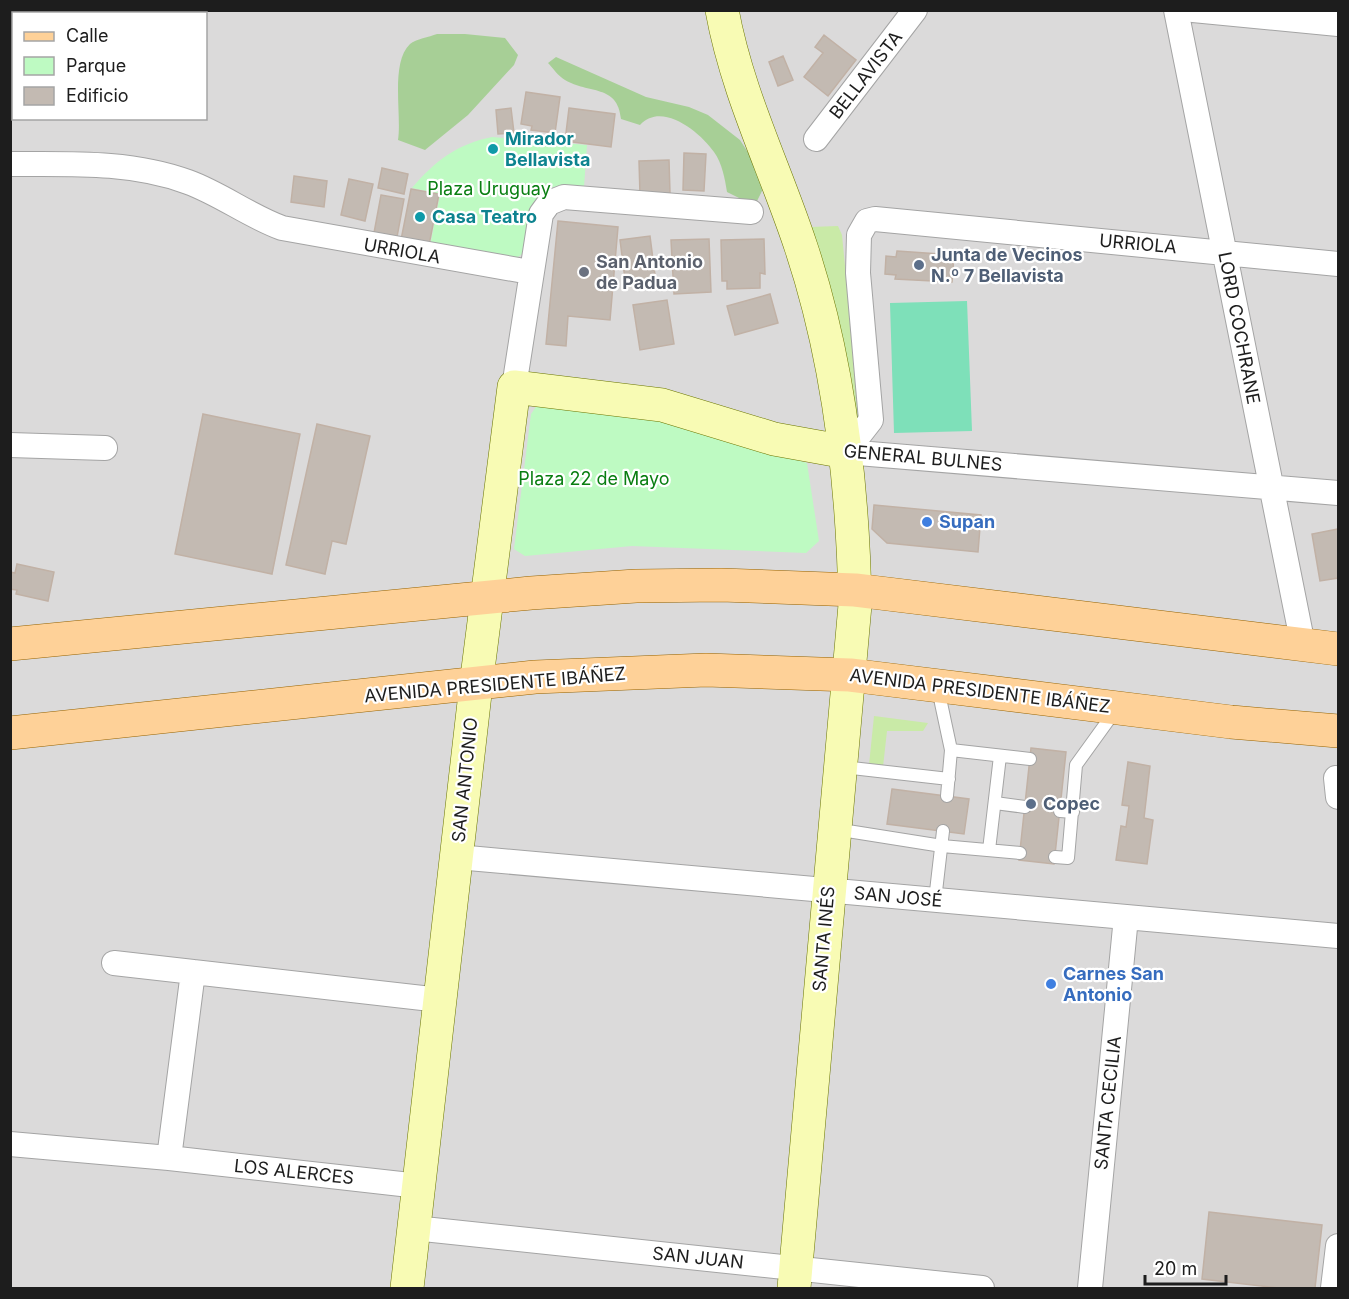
<svg xmlns="http://www.w3.org/2000/svg" width="1349" height="1299" viewBox="0 0 1349 1299" font-family="Inter,sans-serif">
<style>
.residential{fill:#dbdada;fill-rule:evenodd}
.grass{fill:#c9eaa7}
.forest{fill:#a7cf96}
.park{fill:#befac2}
.pitch{fill:#7ee0b9}
.building{fill:#c3bab2;stroke:#c1b1a5;stroke-width:1.5}
.lines{fill:none;stroke-linecap:round;stroke-linejoin:round}
.lane-casing{stroke:#a4a4a4;stroke-width:14}
.street-casing{stroke:#a4a4a4;stroke-width:26}
.secondary-casing{stroke:#6b7602;stroke-width:34}
.primary-casing{stroke:#966300;stroke-width:34}
.lane{stroke:#fff;stroke-width:12}
.street{stroke:#fff;stroke-width:24}
.secondary{stroke:#f8fbb4;stroke-width:33}
.primary{stroke:#fed198;stroke-width:33}
.culture-dot{fill:#0f9aa8;stroke:#fff;stroke-width:2}
.service-dot{fill:#5c6f8a;stroke:#fff;stroke-width:2}
.worship-dot{fill:#6b7280;stroke:#fff;stroke-width:2}
.shop-dot{fill:#3f7fe0;stroke:#fff;stroke-width:2}
.labels{text-anchor:middle;stroke-width:4.5;stroke-linejoin:round;paint-order:stroke}
.street-label{font-size:18px;fill:#1d1d1d;stroke:#fff}
.culture-label{font-size:18px;font-weight:bold;fill:#0d838f;stroke:#fff;text-anchor:start}
.park-label{font-size:18px;fill:#097e11;stroke:#fff}
.service-label{font-size:18px;font-weight:bold;fill:#4e5e75;stroke:#fff;text-anchor:start}
.worship-label{font-size:18px;font-weight:bold;fill:#5b616d;stroke:#fff;text-anchor:start}
.shop-label{font-size:18px;font-weight:bold;fill:#366cbe;stroke:#fff;text-anchor:start}
</style>
<rect width="100%" height="100%" fill="#efebe3"/>
<!-- residential -->
<path class="residential" d="M11,11H1338V1288H11ZM14,14H206V118H14Z"/>
<!-- grass -->
<path class="grass" d="M838,226L842,235L860,420L856,424L810,227Z
M874,716L928,723L923,731H887L883,767L869,765Z"/>
<!-- forest -->
<path class="forest" d="M437,34H465L505,38L518,55L514,65L468,115L425,150L398,140C402,115 390,63 410,44C416,39 429,37 437,34Z
M556,57L646,97L689,107L708,115L740,140L749,154L763,189L757,201L749,203L727,192C725,179 722,163 714,152C700,132 662,101 640,125L621,119C618,84 588,94 565,80C558,76 553,68 548,63Z"/>
<!-- park -->
<path class="park" d="M492,137L587,145L584,187C565,185 550,182 538,199L525,252L515,259L430,246L440,194L412,188C435,161 457,144 492,137Z
M540,401L664,419L807,463L819,541L806,553L632,546L525,556L514,549L531,414Z"/>
<!-- pitch -->
<path class="pitch" d="M967,301L972,431L894,433L890,303Z"/>
<!-- building -->
<path class="building" d="M824,35L856,60L828,96L804,77L823,53L815,47Z
M783,56L793,80L778,86L769,62Z
M526,92L560,97L555,133L531,130L532,126L521,124Z
M511,108L514,133L498,134L496,110Z
M569,108L615,114L611,147L565,141Z
M684,153L706,154L704,191L683,190Z
M669,160L670,193L640,194L639,161Z
M382,168L408,174L404,194L378,188Z
M294,176L327,181L324,207L291,202Z
M349,179L373,184L365,221L341,215Z
M411,189L439,194L429,245L401,240Z
M381,195L404,199L397,237L374,233Z
M558,221L618,227L610,320L568,316L566,346L546,344Z
M650,236L656,283L626,287L620,240Z
M709,239L711,292L674,294L671,240Z
M764,239L765,274L760,273V288L727,289V281H722L721,240Z
M897,251L954,255L952,282L895,279L896,275L885,274L886,256L896,257Z
M770,294L778,323L735,335L727,306Z
M667,300L674,344L640,350L633,305Z
M203,414L300,434L272,574L175,554Z
M317,424L370,436L346,544L332,541L325,574L286,565Z
M874,505L981,515L978,552L887,543L872,529Z
M1338,529V578L1320,581L1312,534Z
M17,564L54,572L48,601L16,594L17,590L10,589V572L15,573Z
M1031,748L1066,752L1054,864L1019,860Z
M1128,762L1150,766L1144,818L1153,820L1147,864L1116,860L1121,826L1126,827L1129,806L1122,805Z
M892,789L969,799L964,834L887,824Z
M1209,1212L1322,1225L1315,1288H1279L1202,1279Z"/>
<g class="lines">
<!-- lane casing -->
<g class="lane-casing">
<path id="lane" d="M938,689L951,750L947,796
M951,750L1030,759
M843,767L949,779
M995,803L1025,807
M1060,811L1073,812
M835,829L942,846L1020,853
M989,850L1000,756
M1055,857L1068,858L1076,765L1115,711
M935,900L943,831"/>
</g>
<!-- street casing -->
<g class="street-casing">
<path id="street" d="M1176,10L1303,645
M1193,10L1338,24
M816,139L915,10
M10,164C69,164 132,161 188,182C221,194 249,216 282,228L530,272
M514,387L541,214L549,203L564,197L751,212
M10,445L105,448
M846,452L871,420L858,273L859,235L867,221L875,219L1338,264
M846,452L1338,493
M1336,778L1338,797
M457,857L1338,936
M114,963L440,1000
M10,1144L169,1158L419,1186
M169,1158L193,972
M414,1228L982,1288
M1090,1288L1126,917
M1333,1288L1338,1246"/>
</g>
<!-- secondary casing -->
<g class="secondary-casing">
<path id="secondary" d="M722,10C737,93 775,168 801,247C839,361 853,485 855,605L794,1288
M407,1288L476,685L514,387L662,405L774,439L846,452"/>
</g>
<!-- primary casing -->
<g class="primary-casing">
<path id="primary" d="M10,644L531,593L636,586L721,585L855,590L1338,649
M10,733L535,677L706,670L850,675L1231,722L1338,731"/>
</g>
<!-- lane -->
<use href="#lane" class="lane"/>
<!-- street -->
<use href="#street" class="street"/>
<!-- secondary -->
<use href="#secondary" class="secondary"/>
<!-- primary -->
<use href="#primary" class="primary"/>
</g>
<!-- markers -->
<g class="culture-dot">
<circle cx="493" cy="149" r="6"/>
<circle cx="420" cy="217" r="6"/>
</g>
<g class="service-dot">
<circle cx="919" cy="265" r="6"/>
<circle cx="1031" cy="804" r="6"/>
</g>
<circle class="worship-dot" cx="584" cy="272" r="6"/>
<g class="shop-dot">
<circle cx="927" cy="522" r="6"/>
<circle cx="1051" cy="984" r="6"/>
</g>
<g class="labels">
<!-- street labels -->
<g class="street-label">
<text transform="translate(866 75) rotate(-52)" y="6">BELLAVISTA</text>
<text transform="translate(1138 244) rotate(5)" y="6">URRIOLA</text>
<text transform="translate(402 251) rotate(10)" y="6">URRIOLA</text>
<text transform="translate(1239 328) rotate(79)" y="6">LORD COCHRANE</text>
<text transform="translate(923 458) rotate(5)" y="6">GENERAL BULNES</text>
<text transform="translate(495 685) rotate(-5)" y="6">AVENIDA PRESIDENTE IBÁÑEZ</text>
<text transform="translate(980 691) rotate(7)" y="6">AVENIDA PRESIDENTE IBÁÑEZ</text>
<text transform="translate(465 780) rotate(-84)" y="6">SAN ANTONIO</text>
<text transform="translate(898 897) rotate(5)" y="6">SAN JOSÉ</text>
<text transform="translate(824 939) rotate(-85)" y="6">SANTA INÉS</text>
<text transform="translate(1108 1103) rotate(-84)" y="6">SANTA CECILIA</text>
<text transform="translate(294 1172) rotate(6)" y="6">LOS ALERCES</text>
<text transform="translate(698 1258) rotate(6)" y="6">SAN JUAN</text>
</g>
<!-- culture labels -->
<g class="culture-label">
<text x="505" y="145">Mirador<tspan x="505" dy="21">Bellavista</tspan></text>
<text x="432" y="223">Casa Teatro</text>
</g>
<!-- park labels -->
<g class="park-label">
<text x="489" y="195">Plaza Uruguay</text>
<text x="594" y="485">Plaza 22 de Mayo</text>
</g>
<!-- service labels -->
<g class="service-label">
<text x="931" y="261">Junta de Vecinos<tspan x="931" dy="21">N.º 7 Bellavista</tspan></text>
<text x="1043" y="810">Copec</text>
</g>
<!-- worship labels -->
<g class="worship-label">
<text x="596" y="268">San Antonio<tspan x="596" dy="21">de Padua</tspan></text>
</g>
<!-- shop labels -->
<g class="shop-label">
<text x="939" y="528">Supan</text>
<text x="1063" y="980">Carnes San<tspan x="1063" dy="21">Antonio</tspan></text>
</g>
</g>
<!-- border -->
<rect width="1349" height="1299" fill="none" stroke="#1d1d1d" stroke-width="24"/>
<!-- legend -->
<rect x="12" y="12" width="195" height="108" fill="#ffffff" stroke="#a5a5a5" stroke-width="1.5"/>
<rect x="24" y="32" width="30" height="9" fill="#fed198" stroke="#a5a5a5" stroke-width="1.5"/>
<text x="66" y="42" font-size="18" fill="#1d1d1d">Calle</text>
<rect x="24" y="57" width="30" height="18" fill="#befac2" stroke="#a5a5a5" stroke-width="1.5"/>
<text x="66" y="72" font-size="18" fill="#1d1d1d">Parque</text>
<rect x="24" y="87" width="30" height="18" fill="#c3bab2" stroke="#a5a5a5" stroke-width="1.5"/>
<text x="66" y="102" font-size="18" fill="#1d1d1d">Edificio</text>
<!-- scale -->
<path d="M1145 1275v9h81v-9" fill="none" stroke="#1d1d1d" stroke-width="3"/>
<text x="1154" y="1275" font-size="18" fill="#1d1d1d" stroke="#ffffff" stroke-width="4.5" paint-order="stroke">20 m</text>
</svg>
